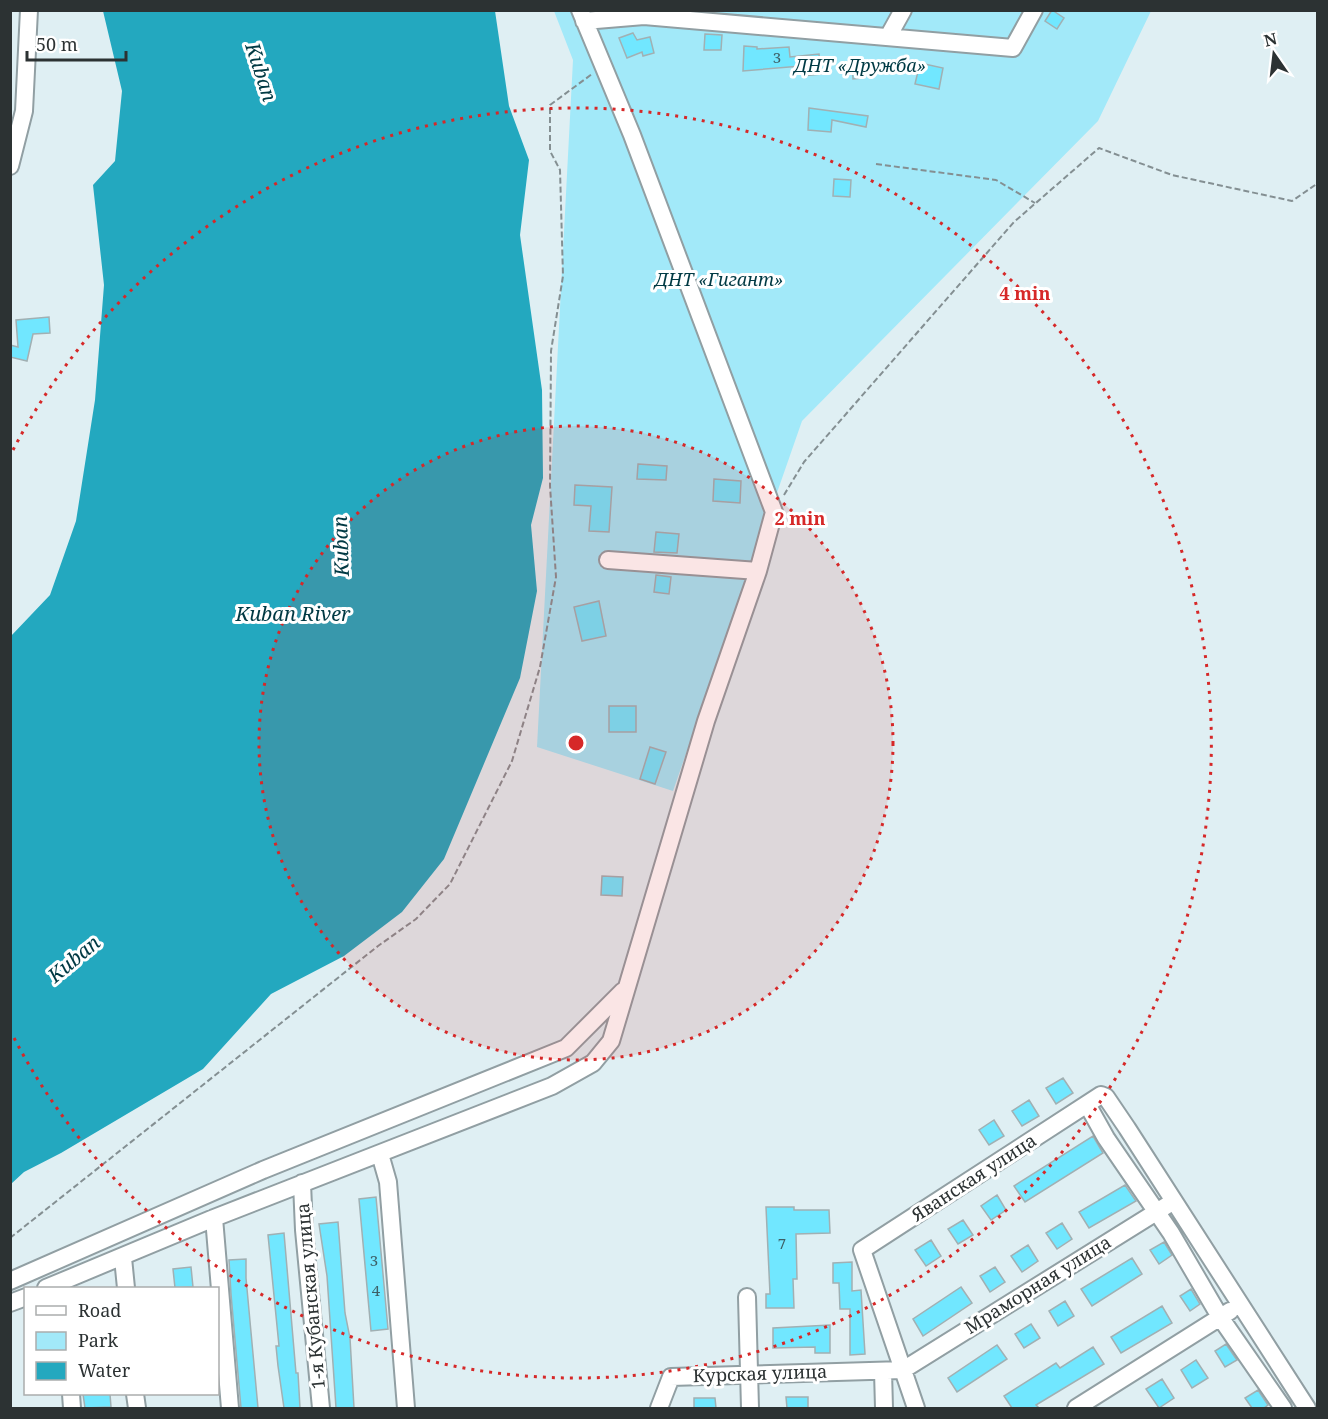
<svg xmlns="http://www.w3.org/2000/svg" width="1328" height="1419" viewBox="0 0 1328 1419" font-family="'Noto Serif',serif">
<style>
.green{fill:#a2e9f9}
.water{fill:#23a8bf}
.building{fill:#71e7ff;stroke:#a1b0b3;stroke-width:1.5}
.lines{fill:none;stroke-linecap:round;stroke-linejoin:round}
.minor-casing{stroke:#919fa3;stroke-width:20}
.path{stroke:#848f92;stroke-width:2;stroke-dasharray:6 3;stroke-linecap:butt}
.minor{stroke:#fff;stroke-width:16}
.ring{fill:none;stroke:#d62828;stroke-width:3;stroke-dasharray:3 6}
.labels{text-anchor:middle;stroke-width:6;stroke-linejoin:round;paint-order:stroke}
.number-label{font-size:15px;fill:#3d5f66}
.park-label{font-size:18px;font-style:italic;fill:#003a44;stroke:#fff}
.street-label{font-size:18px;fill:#2c3233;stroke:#fff}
.water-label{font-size:20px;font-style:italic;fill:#003943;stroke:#fff}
.centre{fill:#d62828;stroke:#fff;stroke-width:3}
.ring-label{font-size:18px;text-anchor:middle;font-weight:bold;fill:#d62828;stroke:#fff;stroke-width:6;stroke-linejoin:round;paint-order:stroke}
</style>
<rect width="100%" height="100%" fill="#dfeff3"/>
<!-- green -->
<path class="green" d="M554,11H1151L1098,121L802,421L673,791L537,747L573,60Z"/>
<!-- water -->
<path class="water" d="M103,11H495L509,106L529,160L520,235L542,390L543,478L531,525L537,591L520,678L444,859L402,912L344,956L271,994L203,1069L61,1153L24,1172L11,1184V636L50,595L76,521L95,400L104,285L93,185L115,161L122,91Z"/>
<!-- building -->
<path class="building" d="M1052,10L1064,18L1057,29L1045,21Z
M633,33L637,40L650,37L654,53L643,56L642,52L627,58L619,38Z
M705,34L722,35L721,50H704Z
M744,46L757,47V49L789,47L790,57L819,54L821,74L802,76L801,66L743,71Z
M862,59L863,78L853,79L852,60Z
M920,63L943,68L939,89L915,84Z
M809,108L868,116L866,127L832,120L831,132L808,130Z
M834,179L851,180L850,197L833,196Z
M49,317L50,333L33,334L27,361L10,357V345L18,347L16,320Z
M638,464L667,466L666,480L637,479Z
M714,479L741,481L740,503L713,501Z
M575,485L612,487L609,532L589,531L591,506L574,505Z
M656,532L679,534L677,553L654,552Z
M656,575L671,577L669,594L654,592Z
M599,601L606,636L582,641L574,607Z
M609,706H636V732H609Z
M650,747L666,752L655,784L640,779Z
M602,876L623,877L622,896L601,895Z
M1063,1078L1073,1093L1056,1104L1046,1088Z
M1029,1100L1039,1116L1022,1126L1012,1111Z
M994,1120L1004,1136L989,1145L979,1130Z
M1093,1136L1103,1153L1025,1202L1014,1186Z
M1125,1185L1136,1201L1089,1228L1079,1212Z
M997,1195L1006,1210L991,1220L981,1206Z
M376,1197L388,1329L371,1331L359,1199Z
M766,1207H794V1210H829L830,1233L796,1234L797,1279H793L794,1308H766V1294H770Z
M963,1220L973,1235L958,1244L948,1229Z
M338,1222L345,1313L350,1338L354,1408H336L327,1276L319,1224Z
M1062,1223L1072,1239L1057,1249L1046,1233Z
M284,1233L296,1373H298L300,1408H284L278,1366L276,1346H279L268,1235Z
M931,1240L941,1256L926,1266L915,1250Z
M1164,1242L1172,1255L1159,1264L1150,1250Z
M1028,1245L1038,1261L1022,1272L1011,1256Z
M1132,1258L1142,1274L1092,1306L1081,1289Z
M246,1259V1278L258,1408H241L231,1294L229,1260Z
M852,1262V1291L861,1290L865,1354L850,1355V1309H840L839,1283H833V1263Z
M191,1267L193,1287L175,1288L173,1269Z
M995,1267L1005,1282L990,1292L980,1276Z
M961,1287L972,1303L923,1336L913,1319Z
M1191,1289L1200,1304L1190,1311L1180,1296Z
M1065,1301L1074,1316L1058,1326L1049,1311Z
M1162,1306L1172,1323L1121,1353L1111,1337Z
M1031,1324L1040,1338L1024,1348L1015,1334Z
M830,1325V1353H815V1347L773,1348V1328Z
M1226,1344L1237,1360L1225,1367L1215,1351Z
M997,1345L1007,1359L957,1392L948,1378Z
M1093,1347L1104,1364L1036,1405L1039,1408H1012L1004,1396L1056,1363L1060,1368Z
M1196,1360L1208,1378L1192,1388L1181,1370Z
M1162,1379L1174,1398L1159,1408L1146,1389Z
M1258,1390L1268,1405L1264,1408H1252L1245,1398Z
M83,1394H110L111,1407L85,1408Z
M786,1397H808V1408H787Z
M694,1398H715L716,1408H694Z"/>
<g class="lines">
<!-- minor casing -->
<g class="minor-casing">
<path id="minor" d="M584,21L644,16L1013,48L1034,10
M888,37L903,10
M10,166L24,111L29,10
M608,560L758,571
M1087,1104L1106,1138L1171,1233L1220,1317L1283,1408
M380,1154L388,1182L406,1408
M302,1183L304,1230L321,1408
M214,1218L230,1408
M123,1258L126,1288
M10,1281L263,1170L566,1048L623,991
M46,1288L214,1218L552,1086L593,1063L611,1041L706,721L758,571L774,512L632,135L580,10
M747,1297L750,1408
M10,1303L26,1297
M883,1371L884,1408
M71,1394L72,1408
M135,1394L137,1408
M659,1408L671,1377L903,1370L1174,1201
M916,1408L862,1250L1101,1095L1106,1097L1127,1128L1307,1408
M1076,1408L1230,1311"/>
</g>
<!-- path -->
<path class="path" d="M876,164L996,180L1035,203
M784,495L804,462L1014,222L1099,148L1172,175L1292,201L1318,183
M10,1238L378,946L416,919L450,884L512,761L540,667L556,577L550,486L551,351L563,276L560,170L550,151V105L592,74"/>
<!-- minor -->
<use href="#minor" class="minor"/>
</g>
<!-- distance rings -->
<circle cx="576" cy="743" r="317" fill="#d62828" fill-opacity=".12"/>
<g class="ring">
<circle cx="576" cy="743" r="317"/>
<path d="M13 450A635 635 0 1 1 13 1036"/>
</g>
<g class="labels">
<!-- number labels -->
<g class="number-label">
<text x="777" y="63">3</text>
<text x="782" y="1249">7</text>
<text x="374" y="1266">3</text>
<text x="376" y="1296">4</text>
</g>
<!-- park labels -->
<g class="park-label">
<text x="860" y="72">ДНТ «Дружба»</text>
<text x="719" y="286">ДНТ «Гигант»</text>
</g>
<!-- street labels -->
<g class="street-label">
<text transform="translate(974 1178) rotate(-33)" y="6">Яванская улица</text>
<text transform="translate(1038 1285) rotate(-32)" y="6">Мраморная улица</text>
<text transform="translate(311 1296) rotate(-95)" y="6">1-я Кубанская улица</text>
<text transform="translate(760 1374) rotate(-2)" y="6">Курская улица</text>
</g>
<!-- water labels -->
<g class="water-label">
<text transform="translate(261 72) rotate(72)" y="7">Kuban</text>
<text transform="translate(341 546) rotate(-92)" y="7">Kuban</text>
<text x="293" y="621">Kuban River</text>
<text transform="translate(74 959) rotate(-40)" y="7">Kuban</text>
</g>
</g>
<circle cx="576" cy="743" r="9" class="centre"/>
<g class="ring-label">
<text x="1025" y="300">4 min</text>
<text x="800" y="525">2 min</text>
</g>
<!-- border -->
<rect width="1328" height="1419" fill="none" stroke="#2c3233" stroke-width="24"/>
<!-- legend -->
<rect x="24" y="1287" width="195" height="108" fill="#ffffff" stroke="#abadad" stroke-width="1.5"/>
<rect x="36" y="1306" width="30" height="9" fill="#ffffff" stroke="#abadad" stroke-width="1.5"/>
<text x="78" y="1317" font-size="18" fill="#2c3233">Road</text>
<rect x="36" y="1332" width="30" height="18" fill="#a2e9f9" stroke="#abadad" stroke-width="1.5"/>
<text x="78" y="1347" font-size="18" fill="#2c3233">Park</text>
<rect x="36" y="1362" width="30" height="18" fill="#23a8bf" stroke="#abadad" stroke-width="1.5"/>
<text x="78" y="1377" font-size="18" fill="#2c3233">Water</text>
<!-- north arrow -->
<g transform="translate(1274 54) rotate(346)" stroke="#ffffff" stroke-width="4.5" paint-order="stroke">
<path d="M0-4.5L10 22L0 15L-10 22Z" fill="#2c3233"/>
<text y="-9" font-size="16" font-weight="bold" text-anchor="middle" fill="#2c3233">N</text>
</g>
<!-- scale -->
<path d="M27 51v9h99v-9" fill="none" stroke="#2c3233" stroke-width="3"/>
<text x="36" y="51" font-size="18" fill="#2c3233" stroke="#ffffff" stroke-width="4.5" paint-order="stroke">50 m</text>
</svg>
